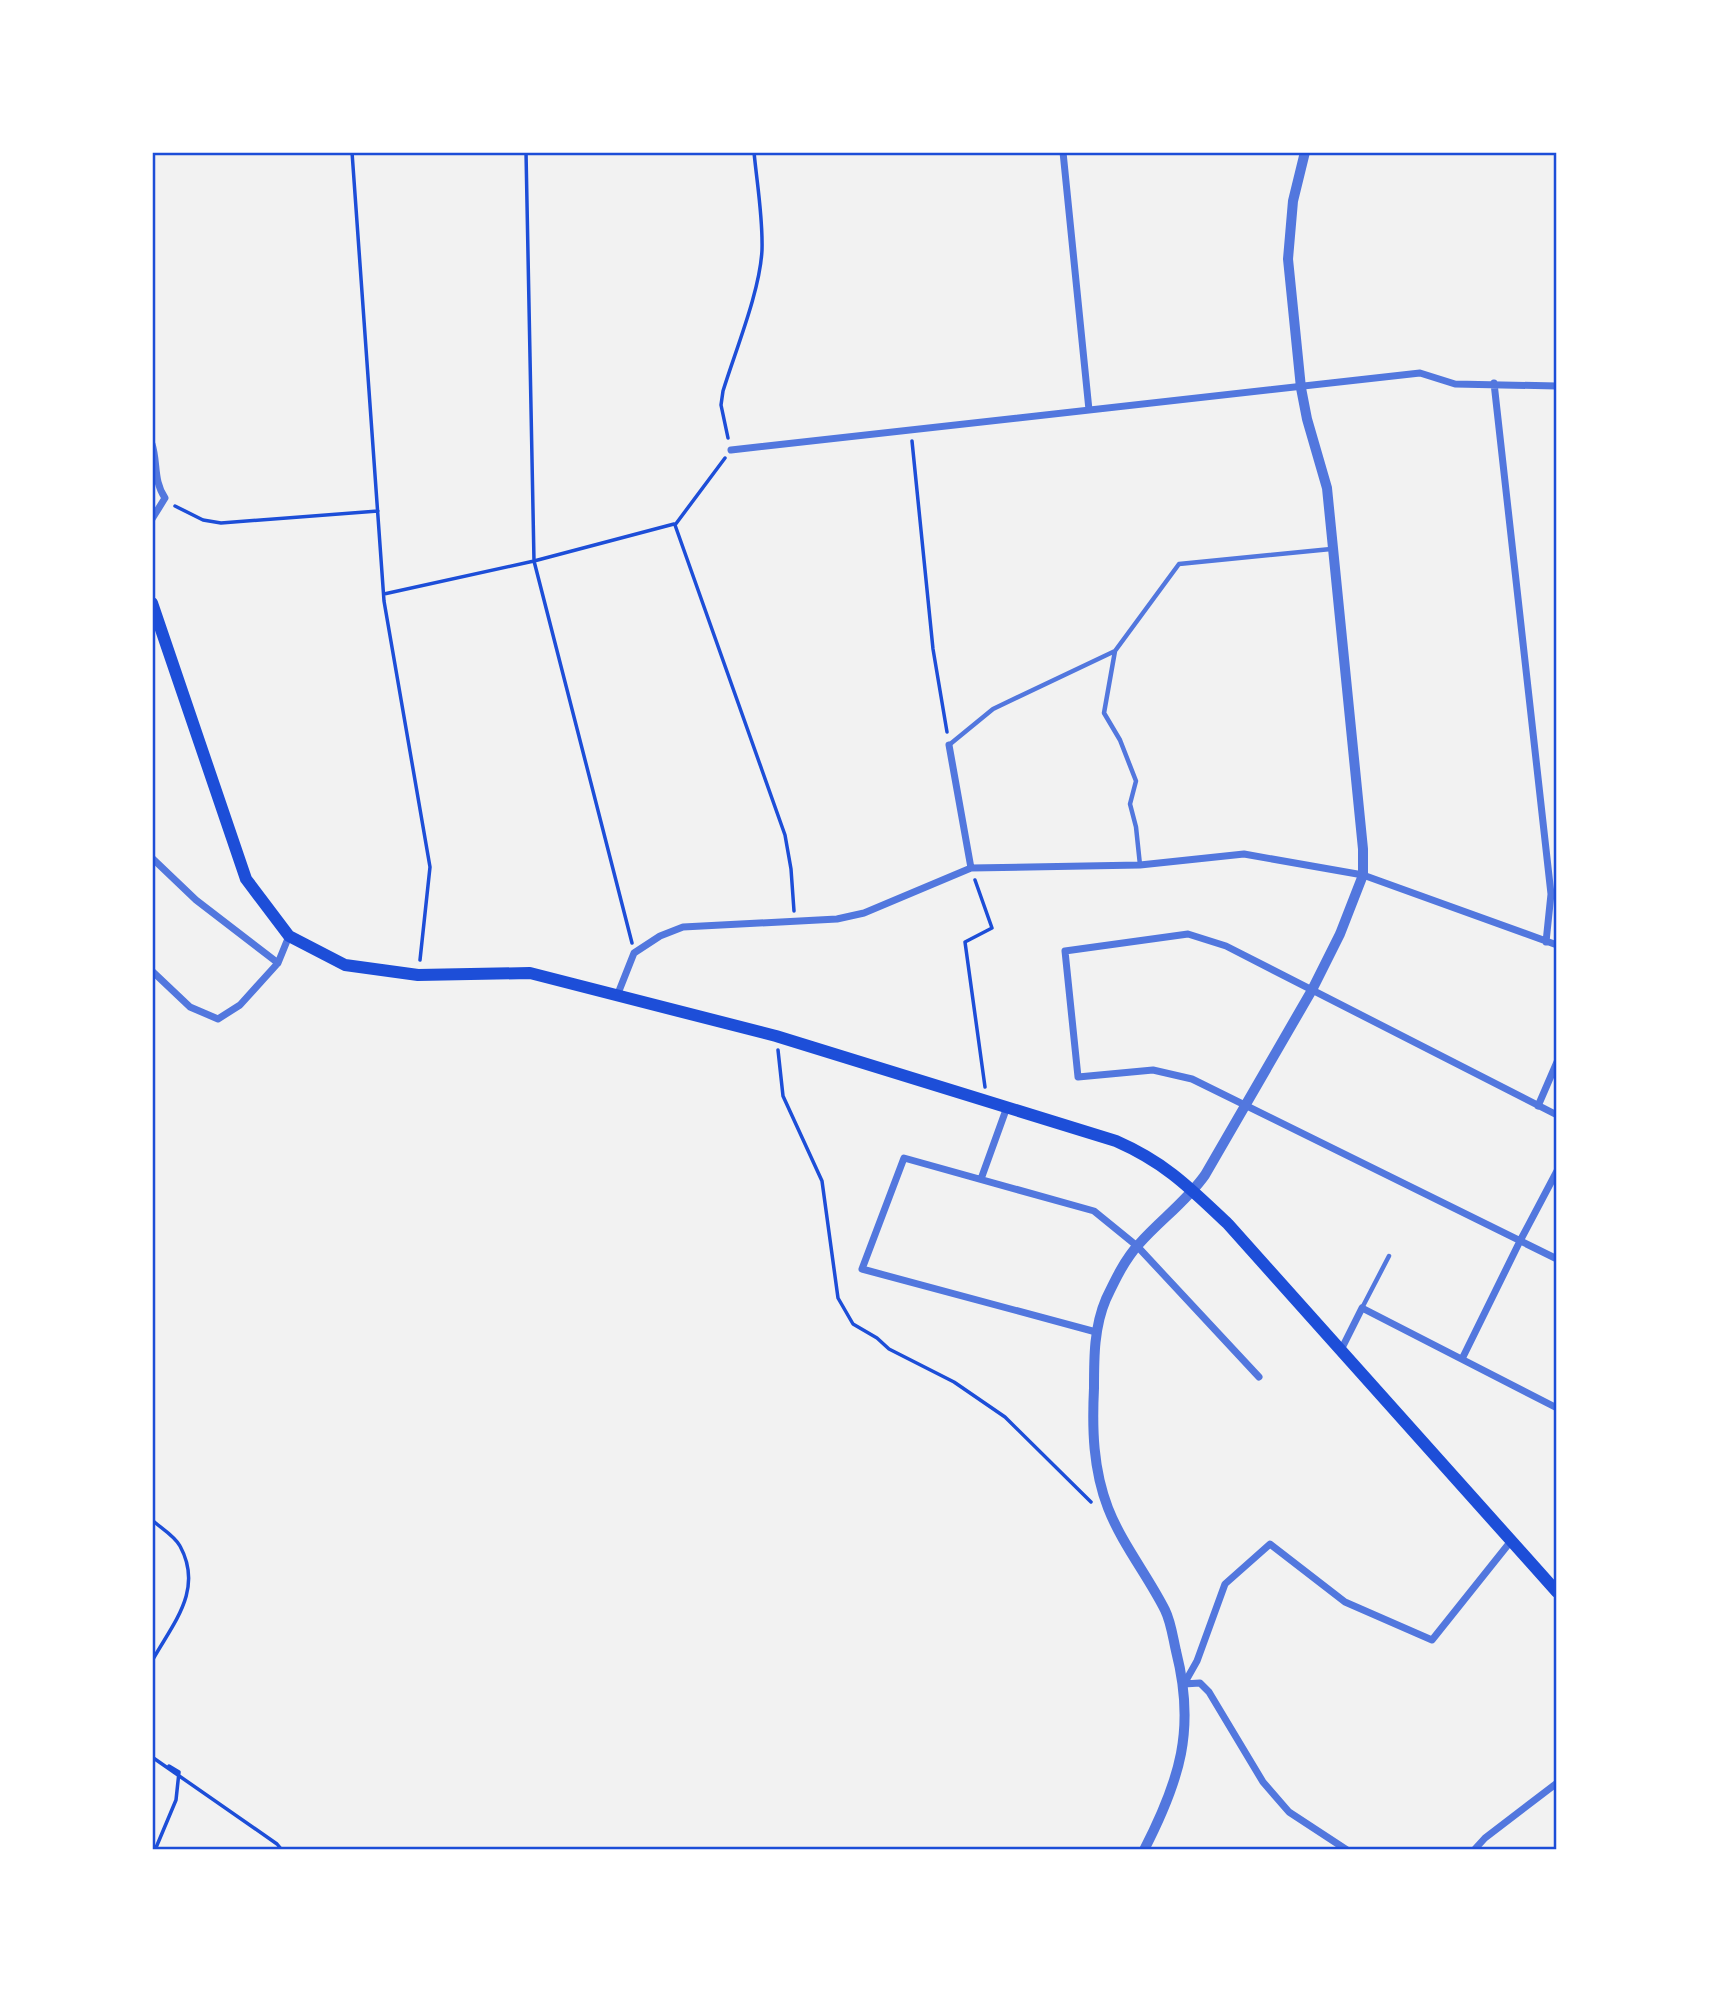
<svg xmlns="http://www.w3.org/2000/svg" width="1709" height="2002" viewBox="0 0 1709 2002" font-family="'Exo 2',sans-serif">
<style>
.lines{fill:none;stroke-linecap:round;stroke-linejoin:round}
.path{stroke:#1d4ed8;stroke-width:3.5}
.service{stroke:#5277de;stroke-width:4.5}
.minor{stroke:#5277de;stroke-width:7}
.tertiary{stroke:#5277de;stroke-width:10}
.secondary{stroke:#1d4ed8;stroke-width:12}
.neatline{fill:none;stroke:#1d4ed8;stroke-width:2.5}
</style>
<rect width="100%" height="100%" fill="#f2f2f2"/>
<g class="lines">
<!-- path -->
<path class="path" d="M352,152L384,601L430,867L420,960
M526,152L534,561L632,943
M728,438L721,405L723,391C736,349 760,291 762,250C763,217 757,184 754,152
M912,441L933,649L947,732
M725,458L675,525L785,835L791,869L794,911
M175,506L203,520L221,523L378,511
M384,594L534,561L674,524
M975,880L992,928L965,942L985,1087
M778,1050L783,1096L822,1181L838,1298L853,1324L877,1338L889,1349L954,1382L1005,1417L1091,1502
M152,1520C161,1528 175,1536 180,1546C204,1590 173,1623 152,1661
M152,1757L277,1844L282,1850
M155,1850L176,1800L179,1772L169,1766"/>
<!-- service -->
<path class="service" d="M1115,651L1104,713L1120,740L1136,781L1130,804L1136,827L1140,865
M949,745L993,709L1115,651L1179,564L1331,549
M1362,1308L1389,1256"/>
<!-- minor -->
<path class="minor" d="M1063,152L1089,410
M1494,383L1551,894L1546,942
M152,444C158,463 153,480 165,498L152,519
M731,450L1420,373L1455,384L1557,386
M949,745L971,868
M152,858L196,900L278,963
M152,971L190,1007L218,1019L240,1005L278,963L289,936
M617,996L634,953L660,936L683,927L837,919L864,913L971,868L1140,865L1244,854L1363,875L1557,945
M1538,1106L1557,1062
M1557,1115L1226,946L1188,934L1065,951L1078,1077L1153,1070L1192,1079L1557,1259
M981,1179L1007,1107
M1096,1332L862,1269L904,1158L1094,1211L1137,1246L1259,1377
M1341,1350L1362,1308L1557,1408
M1462,1359L1520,1241L1557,1171
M1184,1684L1197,1661L1225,1584L1270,1544L1345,1602L1432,1640L1511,1541
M1184,1684L1200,1683L1209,1692L1263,1782L1289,1812L1347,1850
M1474,1850L1485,1838L1557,1783"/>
<!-- tertiary -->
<path class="tertiary" d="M1144,1850C1180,1780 1196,1729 1176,1651C1173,1638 1171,1622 1165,1610C1148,1576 1122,1544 1108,1508C1093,1469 1092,1429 1094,1388C1094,1357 1094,1327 1106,1299C1115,1280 1125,1259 1139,1244C1160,1220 1186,1202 1205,1175L1312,990L1340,934L1363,875V849L1327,488L1307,419L1301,388L1288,259L1293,201L1305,152"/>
<!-- secondary -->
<path class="secondary" d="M152,603L246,879L289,936L345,965L418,975L530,973L776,1036L1116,1141C1166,1163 1190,1188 1228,1224L1557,1592"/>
</g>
<!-- border -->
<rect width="1709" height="2002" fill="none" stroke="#ffffff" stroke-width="308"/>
<rect x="154" y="154" width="1401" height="1694" class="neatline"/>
</svg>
